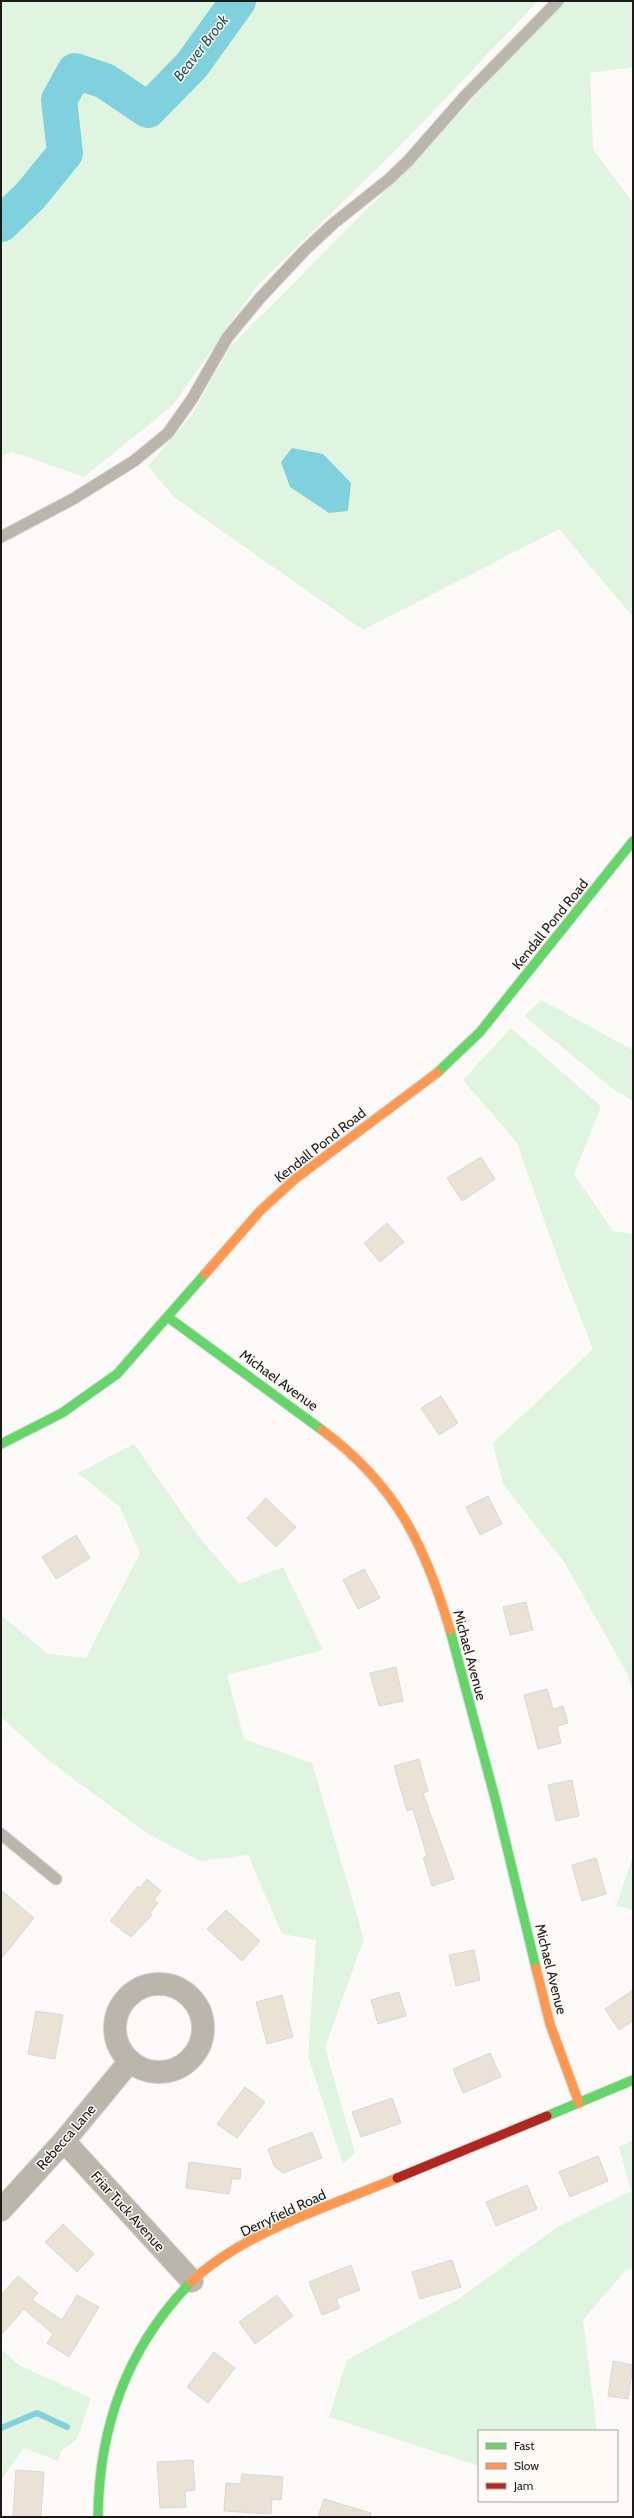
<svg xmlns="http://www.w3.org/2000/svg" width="634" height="2518" viewBox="0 0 634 2518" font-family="Cabin,sans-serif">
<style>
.green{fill:#dff5df}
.water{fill:#7ed1dd}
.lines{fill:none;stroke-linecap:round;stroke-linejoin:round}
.stream{stroke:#7ed1dd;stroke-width:6}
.river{stroke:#7ed1dd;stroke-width:36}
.building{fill:#eae2d5;stroke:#d9d8d6}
.lane-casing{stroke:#d7d6d5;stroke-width:13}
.street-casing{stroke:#d7d6d5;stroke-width:24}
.fast-casing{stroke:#d7d6d5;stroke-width:11}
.slow-casing{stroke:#d7d6d5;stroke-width:11}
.jam-casing{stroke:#d7d6d5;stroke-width:11}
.lane{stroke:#bbb6ac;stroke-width:11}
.street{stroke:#bbb6ac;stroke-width:22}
.fast{stroke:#63d668;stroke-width:9}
.slow{stroke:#ff974d;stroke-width:9}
.jam{stroke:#b3261e;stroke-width:9}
.labels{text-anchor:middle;stroke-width:3;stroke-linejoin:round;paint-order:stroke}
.street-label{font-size:14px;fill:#1c1b19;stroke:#fefbf6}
.water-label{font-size:15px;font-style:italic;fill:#23555d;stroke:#fefbf6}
</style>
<rect width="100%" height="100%" fill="#fcfaf8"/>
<!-- green -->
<path class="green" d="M1,1H538L401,145L256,287L173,405L84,477L13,452L1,456Z
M564,1H633V67L590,73L593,149L633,203V617L559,529L363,630L175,498L148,466L191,416L231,346L398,178Z
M541,1000L633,1050V1101L612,1088L524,1016Z
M511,1028L601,1106L574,1174L613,1231L633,1234V1694L627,1673L564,1562L503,1484L493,1443L593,1349L560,1265L517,1143L463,1080Z
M134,1444L199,1537L239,1584L283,1567L323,1650L227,1675L244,1739L312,1763L364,1939L325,2047L355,2153L343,2164L308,2056L316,1940L282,1934L248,1855L200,1861L148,1834L48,1760L1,1717V1615L48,1654L86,1658L140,1553L120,1507L78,1473Z
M633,1856V1910L616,1906Z
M633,2140V2268L624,2272L583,2320L597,2431H479V2466L329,2417L347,2360L457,2300L556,2228L631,2191L619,2147Z
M1,2349L19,2365L91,2398L77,2439L61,2451L58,2461L24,2448L1,2480Z"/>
<!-- water -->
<path class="water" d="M292,448L323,454L351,483L348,511L329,513L290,487L281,462Z"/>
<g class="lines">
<!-- stream -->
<path class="stream" d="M1,2428L37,2413L67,2427"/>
<!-- river -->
<path class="river" d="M1,224L31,195L65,153L59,100L75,71L105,81L148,110L192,65L238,1"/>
</g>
<!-- building -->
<path class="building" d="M481,1157L495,1179L462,1201L447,1178Z
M387,1223L404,1242L380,1262L364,1243Z
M441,1396L458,1423L439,1435L421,1408Z
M488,1496L502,1524L480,1535L466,1507Z
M266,1498L296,1527L276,1547L247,1518Z
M76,1535L90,1558L56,1579L42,1557Z
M364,1569L380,1598L358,1609L343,1580Z
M526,1602L533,1630L510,1635L503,1607Z
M396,1667L403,1701L379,1706L370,1673Z
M547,1689L553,1709L563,1706L568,1723L557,1726L561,1743L538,1749L524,1695Z
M419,1759L428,1791L423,1793L454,1879L432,1886L423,1858L427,1856L413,1809L407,1811L394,1766Z
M572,1780L579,1816L556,1821L548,1785Z
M596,1858L606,1894L582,1901L572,1865Z
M147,1879L161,1891L154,1900L158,1903L150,1913L152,1915L131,1937L110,1921L138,1886L140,1888Z
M1,1890L34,1918L1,1959Z
M226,1910L260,1941L242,1961L207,1929Z
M474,1950L480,1980L456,1986L449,1955Z
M633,1990V2021L619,2030L605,2009Z
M399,1992L406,2016L378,2024L371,2000Z
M282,1995L293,2037L267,2044L256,2002Z
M36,2011L63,2015L55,2059L28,2054Z
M490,2053L501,2077L463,2093L453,2069Z
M245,2087L265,2102L237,2138L217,2124Z
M392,2098L401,2123L361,2137L352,2112Z
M312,2132L322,2158L283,2173L274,2166L268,2149Z
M598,2156L608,2181L570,2197L559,2172Z
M189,2162L241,2169L240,2179H232L229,2194L186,2188Z
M527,2185L537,2209L496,2226L486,2202Z
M63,2224L94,2254L77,2272L45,2242Z
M452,2260L461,2287L420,2299L412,2272Z
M351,2265L360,2290L336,2299L340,2308L322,2315L309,2282Z
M18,2276L38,2293L32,2300L62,2320L77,2295L99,2307L69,2357L47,2343L53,2334L24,2309L1,2335V2295Z
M277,2295L293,2316L255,2344L239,2322Z
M214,2352L235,2368L208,2403L187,2387Z
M613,2361L633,2365L628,2399L608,2396Z
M193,2460L195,2490L185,2491L186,2507L160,2508L157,2462Z
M16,2470L44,2472L41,2517L13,2516Z
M242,2474L283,2477L281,2500L272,2499L271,2514L224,2511L226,2483L241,2484Z
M324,2499L371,2513L370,2517H318Z"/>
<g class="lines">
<!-- lane casing -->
<g class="lane-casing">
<path id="lane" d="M1,537L73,499L134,461L168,433L192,399L227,338L260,298L304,251L334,223L388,180L408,161L465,96L558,1
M1,1834L56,1879"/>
</g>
<!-- street casing -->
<g class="street-casing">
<path id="street" d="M115 2028a44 44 0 1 1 88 0a44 44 0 1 1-88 0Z
M64,2141L192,2281
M1,2210L64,2141L130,2061"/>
</g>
<!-- fast casing -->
<g class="fast-casing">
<path id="fast" d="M437,1073L480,1032L633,841
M169,1318L322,1430
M1,1444L62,1413L117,1374L205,1274
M450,1630L496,1802L536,1968
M547,2116L633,2080
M98,2517C99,2426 127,2348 191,2282"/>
</g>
<!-- slow casing -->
<g class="slow-casing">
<path id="slow" d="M205,1274L260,1211L295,1179L437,1073
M322,1430C396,1485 425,1545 450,1630
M536,1968L550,2024L579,2103
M191,2282C243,2232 331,2206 397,2178"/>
</g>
<!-- jam casing -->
<g class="jam-casing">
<path id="jam" d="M397,2178L547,2116"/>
</g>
<!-- lane -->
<use href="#lane" class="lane"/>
<!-- street -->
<use href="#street" class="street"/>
<!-- fast -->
<use href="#fast" class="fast"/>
<!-- slow -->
<use href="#slow" class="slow"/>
<!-- jam -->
<use href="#jam" class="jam"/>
</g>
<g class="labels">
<!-- street labels -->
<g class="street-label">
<text transform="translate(550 924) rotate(-51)" y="5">Kendall Pond Road</text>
<text transform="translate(320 1145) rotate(-38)" y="5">Kendall Pond Road</text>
<text transform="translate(279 1380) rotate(36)" y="5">Michael Avenue</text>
<text transform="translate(470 1655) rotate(75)" y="5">Michael Avenue</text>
<text transform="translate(551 1969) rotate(76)" y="5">Michael Avenue</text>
<text transform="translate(66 2137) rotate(-49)" y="5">Rebecca Lane</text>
<text transform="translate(128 2211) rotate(48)" y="5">Friar Tuck Avenue</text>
<text transform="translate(283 2213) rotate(-25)" y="5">Derryfield Road</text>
</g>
<!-- water labels -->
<g class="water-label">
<text transform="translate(201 48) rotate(-52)" y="5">Beaver Brook</text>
</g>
</g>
<!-- border -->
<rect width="634" height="2518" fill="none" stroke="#1c1b19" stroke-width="4"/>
<!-- legend -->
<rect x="478" y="2430" width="140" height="72" fill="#fefbf6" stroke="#a4a19e"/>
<rect x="486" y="2443" width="20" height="6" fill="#63d668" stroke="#a4a19e"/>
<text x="514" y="2450" font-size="12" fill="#1c1b19">Fast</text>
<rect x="486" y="2463" width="20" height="6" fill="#ff974d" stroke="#a4a19e"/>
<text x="514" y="2470" font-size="12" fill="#1c1b19">Slow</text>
<rect x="486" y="2483" width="20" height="6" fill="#b3261e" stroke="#a4a19e"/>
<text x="514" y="2490" font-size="12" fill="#1c1b19">Jam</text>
</svg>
